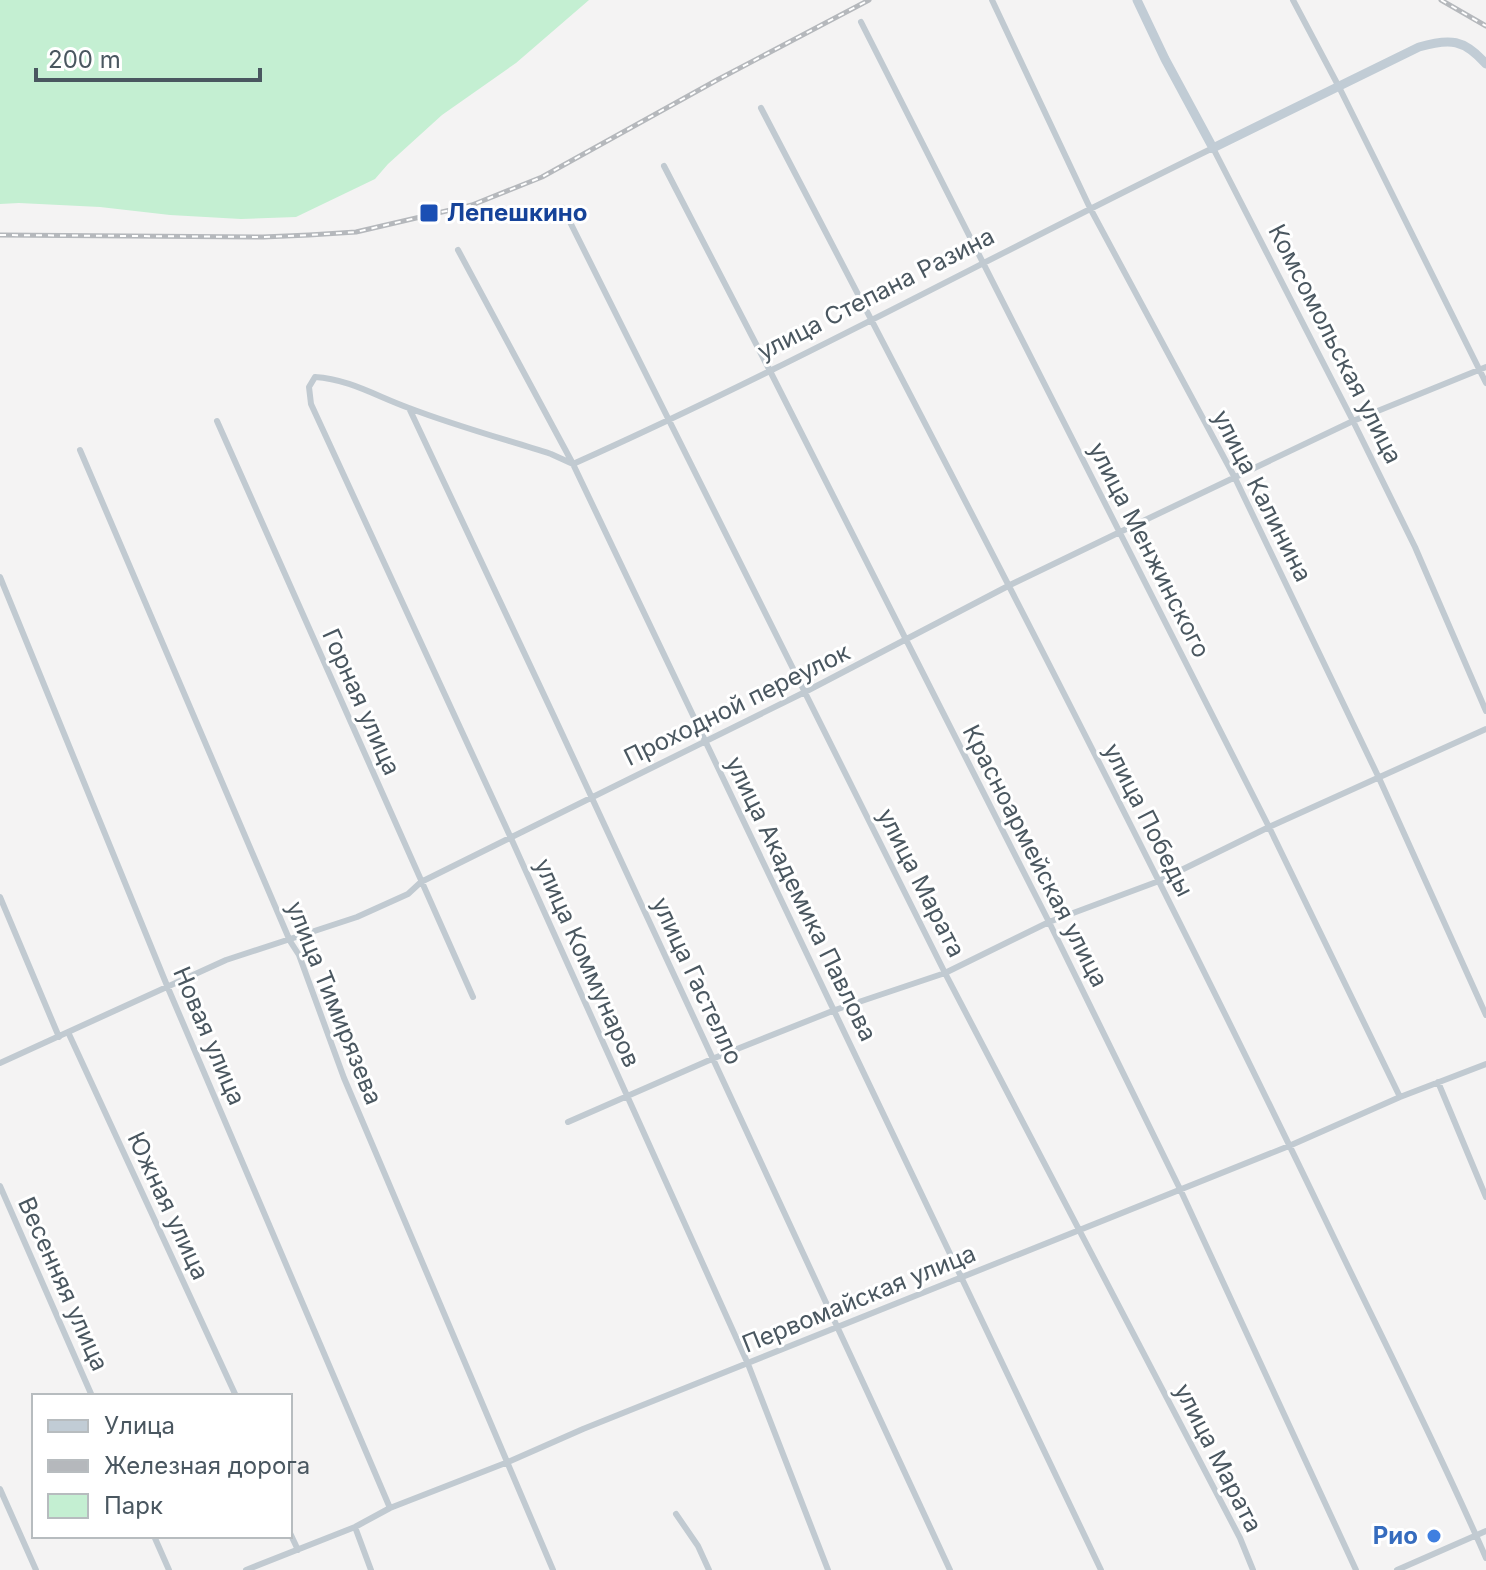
<svg xmlns="http://www.w3.org/2000/svg" width="1486" height="1570" viewBox="0 0 1486 1570" font-family="Inter,sans-serif">
<style>
.green{fill:#c4efd2}
.lines{fill:none;stroke-linecap:round;stroke-linejoin:round}
.minor{stroke:#c1cad1;stroke-width:6}
.secondary{stroke:#c1ccd5;stroke-width:9}
.rail-casing{stroke:#b5b8bc;stroke-width:5}
.rail{stroke:#fff;stroke-width:2;stroke-dasharray:6;stroke-linecap:butt}
.transit-dot{fill:#1a4fb4;stroke:#fff;stroke-width:3}
.shop-dot{fill:#3f7fe0;stroke:#fff;stroke-width:3}
.labels{text-anchor:middle;stroke-width:6;stroke-linejoin:round;paint-order:stroke}
.transit-label{font-size:24px;font-weight:bold;fill:#164399;stroke:#fff;text-anchor:start}
.street-label{font-size:24px;fill:#4a5760;stroke:#fff}
.shop-label{font-size:24px;font-weight:bold;fill:#366cbe;stroke:#fff;text-anchor:end}
</style>
<rect width="100%" height="100%" fill="#f4f3f3"/>
<!-- green -->
<path class="green" d="M0,0H589L516,63L442,115L388,164L375,179L296,217L241,219L170,215L100,207L19,203L0,204Z"/>
<g class="lines">
<!-- minor -->
<path class="minor" d="M992,0L1090,208L1235,478L1379,778L1486,1015
M1293,0L1339,87L1486,383
M861,22L1269,827L1400,1097
M761,108C953,476 1145,845 1325,1219C1379,1332 1436,1443 1486,1558
M664,166L770,371L1049,922L1180,1189L1356,1570
M563,208L945,973L1240,1538L1253,1570
M458,250L573,464L1101,1570
M409,408C592,794 770,1182 950,1570
M217,421L473,997
M80,450L290,941L299,955L344,1078L553,1570
M0,577L168,988L390,1508
M0,897L59,1037
M68,1032L236,1396
M0,1063L226,960L357,917L408,894L421,882L805,692L1010,585L1120,532L1353,421L1486,367
M1438,1082L1486,1197
M568,1122L712,1059L835,1010L945,973L1049,922L1159,881L1269,827L1486,729
M0,1186L92,1396
M0,1489L36,1570
M676,1514L698,1546L709,1570
M355,1527L371,1570
M290,1533L298,1550
M154,1536L169,1570
M246,1570L355,1527L390,1508L508,1462L583,1429L1289,1146L1400,1097L1486,1064
M828,1570L748,1364L510,836L311,404L309,387L315,377C349,379 378,397 409,408C456,426 504,439 551,454L573,464C790,367 999,252 1213,148L1353,421L1415,547L1486,711
M1397,1570L1486,1531"/>
<!-- secondary -->
<path class="secondary" d="M1137,0L1165,59L1213,148L1419,47C1450,38 1464,39 1486,64"/>
<!-- rail casing -->
<g class="rail-casing">
<path id="rail" d="M1441,0L1486,26
M0,235L263,237L309,235L356,232L472,205L542,177L717,80L869,0"/>
</g>
<!-- rail -->
<use href="#rail" class="rail"/>
</g>
<!-- markers -->
<rect class="transit-dot" x="419" y="203" width="20" height="20" rx="4"/>
<circle class="shop-dot" cx="1434" cy="1536" r="8"/>
<g class="labels">
<!-- transit labels -->
<g class="transit-label">
<text x="447" y="221">Лепешкино</text>
</g>
<!-- street labels -->
<g class="street-label">
<text transform="translate(876 294) rotate(-27)" y="8">улица Степана Разина</text>
<text transform="translate(1335 344) rotate(63)" y="8">Комсомольская улица</text>
<text transform="translate(1262 496) rotate(63)" y="8">улица Калинина</text>
<text transform="translate(1149 550) rotate(63)" y="8">улица Менжинского</text>
<text transform="translate(361 702) rotate(66)" y="8">Горная улица</text>
<text transform="translate(737 705) rotate(-26)" y="8">Проходной переулок</text>
<text transform="translate(1148 820) rotate(63)" y="8">улица Победы</text>
<text transform="translate(1035 856) rotate(63)" y="8">Красноармейская улица</text>
<text transform="translate(921 883) rotate(63)" y="8">улица Марата</text>
<text transform="translate(801 899) rotate(64)" y="8">улица Академика Павлова</text>
<text transform="translate(587 963) rotate(66)" y="8">улица Коммунаров</text>
<text transform="translate(697 981) rotate(65)" y="8">улица Гастелло</text>
<text transform="translate(334 1003) rotate(68)" y="8">улица Тимирязева</text>
<text transform="translate(209 1036) rotate(67)" y="8">Новая улица</text>
<text transform="translate(168 1206) rotate(65)" y="8">Южная улица</text>
<text transform="translate(63 1284) rotate(66)" y="8">Весенняя улица</text>
<text transform="translate(859 1299) rotate(-22)" y="8">Первомайская улица</text>
<text transform="translate(1218 1458) rotate(63)" y="8">улица Марата</text>
</g>
<!-- shop labels -->
<g class="shop-label">
<text x="1418" y="1544">Рио</text>
</g>
</g>
<!-- legend -->
<rect x="32" y="1394" width="260" height="144" fill="#ffffff" stroke="#b7bcbf" stroke-width="2"/>
<rect x="48" y="1420" width="40" height="12" fill="#c1ccd5" stroke="#b7bcbf" stroke-width="2"/>
<text x="104" y="1434" font-size="24" fill="#4a5760">Улица</text>
<rect x="48" y="1460" width="40" height="12" fill="#b5b8bc" stroke="#b7bcbf" stroke-width="2"/>
<text x="104" y="1474" font-size="24" fill="#4a5760">Железная дорога</text>
<rect x="48" y="1494" width="40" height="24" fill="#c4efd2" stroke="#b7bcbf" stroke-width="2"/>
<text x="104" y="1514" font-size="24" fill="#4a5760">Парк</text>
<!-- scale -->
<path d="M36 68v12h224v-12" fill="none" stroke="#4a5760" stroke-width="4"/>
<text x="48" y="68" font-size="24" fill="#4a5760" stroke="#ffffff" stroke-width="6" paint-order="stroke">200 m</text>
</svg>
